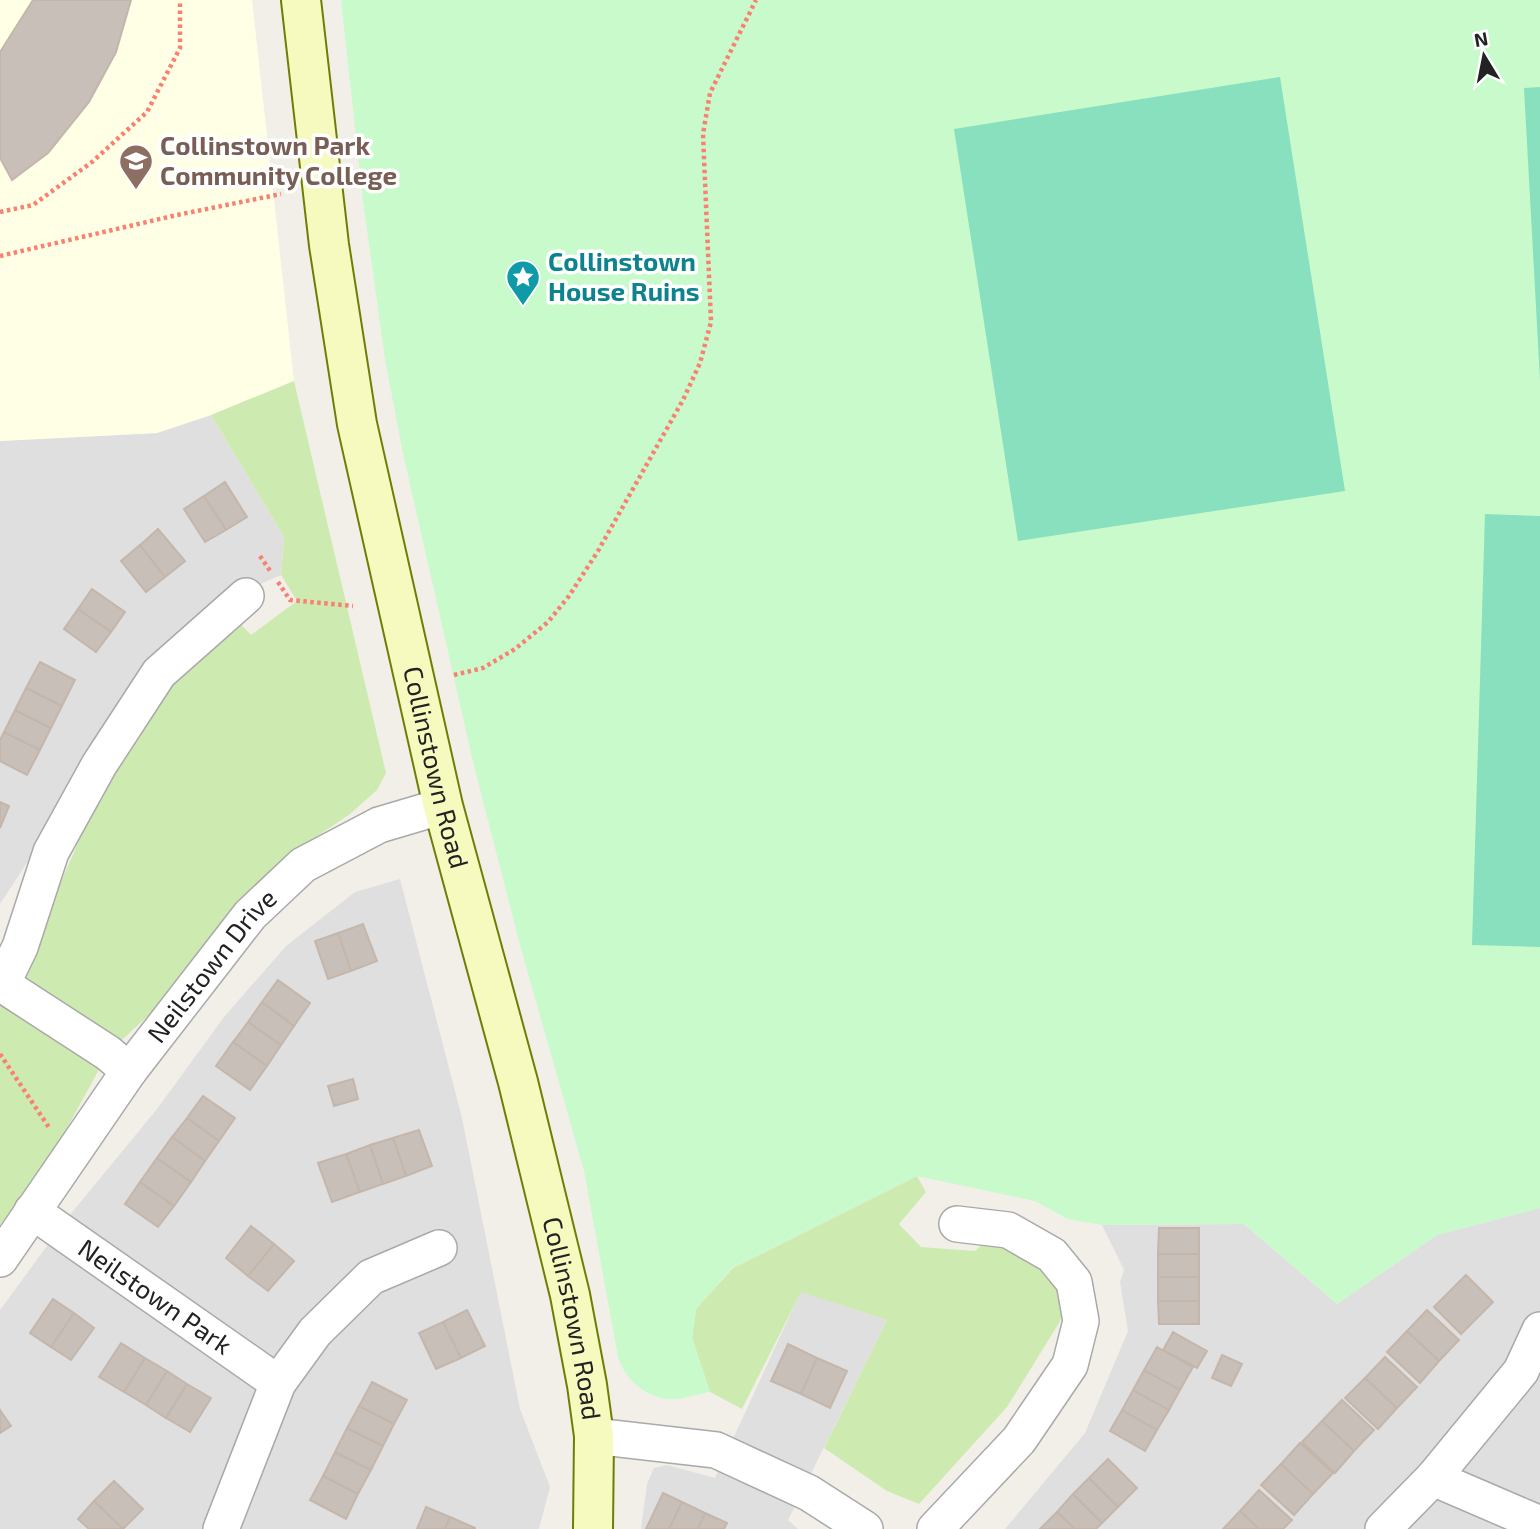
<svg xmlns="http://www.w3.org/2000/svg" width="1540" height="1529" viewBox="0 0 1540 1529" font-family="'Exo 2',sans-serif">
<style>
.residential{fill:#e0dfdf}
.education{fill:#ffffe5}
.grass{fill:#cdebb0}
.park{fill:#c8facc}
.pitch{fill:#88e0be}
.building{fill:#c7bfb8;stroke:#c4b6ab;stroke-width:2}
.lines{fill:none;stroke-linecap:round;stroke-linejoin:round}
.street-casing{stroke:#a9a9a9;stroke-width:38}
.secondary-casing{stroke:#707d05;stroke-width:42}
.path{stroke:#fa8072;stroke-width:4.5;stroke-dasharray:3.5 3.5;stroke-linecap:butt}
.street{stroke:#fff;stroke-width:35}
.secondary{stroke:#f7fabf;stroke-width:38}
.labels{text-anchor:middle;stroke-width:7;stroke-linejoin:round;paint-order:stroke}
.education-label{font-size:26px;font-weight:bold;fill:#785e54;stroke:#fff;text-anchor:start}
.culture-label{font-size:26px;font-weight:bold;fill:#0d838f;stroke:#fff;text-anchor:start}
.street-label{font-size:26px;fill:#222;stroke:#fff}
</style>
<rect width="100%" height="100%" fill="#f2efe9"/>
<!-- residential -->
<path class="residential" d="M211,415L284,537L281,575L240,593L154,668L0,904V441L157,433Z
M400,879L462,1118L520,1409L550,1487L539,1529H0V1310L69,1216L157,1109L224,1017L286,946L355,892Z
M1540,1208V1529H1005L1085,1433L1128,1331L1120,1282L1124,1270L1102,1225L1244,1224L1337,1304L1437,1235Z
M801,1291L887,1320L788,1520L798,1529H641L647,1484L654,1468L667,1465L715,1478Z"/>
<!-- education -->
<path class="education" d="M0,0H252L294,381L211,415L157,433L0,441Z"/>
<!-- grass -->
<path class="grass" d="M294,381L386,773L377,790L350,814L297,850L153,1011L108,1053L55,1150L0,1225V969L37,937L97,799L171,677L233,616L251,635L297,601L281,575L284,537L211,415Z
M917,1176L926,1192L899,1224L921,1247L975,1251L985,1242L1006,1243L1062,1280L1065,1308L1059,1323L1007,1407L919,1504L887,1491L824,1448L887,1320L801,1292L742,1409L710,1392L692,1338L696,1309L733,1268Z"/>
<!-- park -->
<path class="park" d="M341,0H1540V1208L1437,1235L1337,1304L1244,1224L1102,1225L1068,1219L1035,1201L917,1176L732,1268L696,1309L692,1338L710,1392C697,1394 678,1401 666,1399C643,1395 625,1379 618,1357L584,1171L520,945L474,766L402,449L385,359L363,201Z"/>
<!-- pitch -->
<path class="pitch" d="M1280,77L1345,491L1018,541L954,129Z
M1540,87V380L1524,88Z
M1485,514L1540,516V947L1472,945Z"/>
<!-- building -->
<path class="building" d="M33,0H131L116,52L89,102L48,153L12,180L0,158V52Z
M225,482L247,517L226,530L204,496Z
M204,496L226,530L205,542L184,509Z
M158,529L185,561L165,577L140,545Z
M140,545L165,577L146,592L121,561Z
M92,589L125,612L111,632L78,609Z
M78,609L111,632L96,652L64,629Z
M40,662L75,680L62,706L26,688Z
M26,688L62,706L51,728L15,710Z
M15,710L51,728L40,750L4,732Z
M4,732L40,750L27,775L0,761V740Z
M0,802L9,806L0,828Z
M363,924L377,961L351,971L338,933Z
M338,933L351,971L328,979L315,941Z
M278,980L310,1003L294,1026L262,1002Z
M262,1002L294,1026L281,1045L248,1022Z
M248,1022L281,1045L267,1066L233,1042Z
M233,1042L267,1066L250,1090L216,1066Z
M353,1079L358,1099L334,1106L328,1086Z
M203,1096L235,1118L219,1141L187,1118Z
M187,1118L219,1141L205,1161L172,1137Z
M419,1130L432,1166L406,1176L393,1138Z
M172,1137L205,1161L191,1182L157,1158Z
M393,1138L406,1176L383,1184L370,1145Z
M370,1145L383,1184L360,1192L346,1154Z
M346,1154L360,1192L332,1202L318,1163Z
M157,1158L191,1182L174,1206L140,1182Z
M140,1182L174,1206L158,1227L125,1204Z
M251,1226L274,1244L248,1276L226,1258Z
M1159,1228H1199V1254H1158Z
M274,1244L294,1261L268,1291L248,1276Z
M1158,1254H1199V1277H1158Z
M1466,1275L1493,1302L1461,1334L1434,1307Z
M1158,1277H1199V1301H1158Z
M53,1299L74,1313L51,1347L30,1333Z
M1158,1301H1199V1324H1159Z
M467,1310L485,1346L461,1358L443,1322Z
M1427,1310L1459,1340L1439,1361L1407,1331Z
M74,1313L94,1328L71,1360L51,1347Z
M443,1322L461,1358L436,1369L419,1333Z
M1407,1331L1439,1361L1420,1383L1387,1352Z
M1173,1332L1207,1351L1197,1368L1163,1350Z
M121,1343L145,1358L124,1392L99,1377Z
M788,1344L817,1358L801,1394L771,1381Z
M1157,1347L1193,1367L1180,1390L1144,1370Z
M1222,1355L1242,1364L1231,1386L1212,1378Z
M1385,1357L1417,1387L1397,1408L1365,1378Z
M145,1358L167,1371L146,1405L124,1392Z
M817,1358L847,1371L830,1408L801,1394Z
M1144,1370L1180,1390L1169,1410L1133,1390Z
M167,1371L187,1384L166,1418L146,1405Z
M1365,1378L1397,1408L1378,1429L1345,1398Z
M372,1382L407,1400L394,1424L359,1406Z
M187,1384L211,1398L190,1432L166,1418Z
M1133,1390L1169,1410L1157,1430L1122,1410Z
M1342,1400L1374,1430L1354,1451L1322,1421Z
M359,1406L394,1424L383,1446L347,1428Z
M0,1410L11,1426L0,1433Z
M1122,1410L1157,1430L1145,1451L1110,1431Z
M1322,1421L1354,1451L1335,1473L1302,1442Z
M347,1428L383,1446L371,1470L335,1452Z
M1300,1443L1333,1473L1313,1494L1281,1464Z
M335,1452L371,1470L358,1494L323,1476Z
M1108,1459L1137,1488L1118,1507L1089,1478Z
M1281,1464L1313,1494L1294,1515L1261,1485Z
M323,1476L358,1494L346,1519L310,1500Z
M1089,1478L1118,1507L1102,1523L1073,1494Z
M114,1481L143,1509L123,1529L94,1501Z
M1259,1490L1292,1520L1283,1529H1259L1240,1511Z
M663,1493L682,1502L669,1529H646Z
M1073,1494L1102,1523L1096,1529H1075L1057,1512Z
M94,1501L123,1529H89L78,1519Z
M682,1502L705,1513L698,1529H669Z
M426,1507L450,1517L445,1529H417Z
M1240,1511L1259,1529H1223Z
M1057,1512L1075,1529H1040Z
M705,1513L727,1523L724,1529H698Z
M450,1517L475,1528V1529H445Z"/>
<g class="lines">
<!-- street casing -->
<g class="street-casing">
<g id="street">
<path d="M0,983L108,1053L129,1071"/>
<path d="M2,984L20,947L51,852L99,765L159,673L246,596"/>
<path id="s1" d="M32,1211L278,1383"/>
<path id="s2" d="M0,1259L129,1071L250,915L303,865L379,825L443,806"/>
<path d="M594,1436L716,1450L809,1493L865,1529"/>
<path d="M1433,1478L1540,1524"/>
<path d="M221,1529L278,1383L315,1332L371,1277L439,1248"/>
<path d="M935,1529L1019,1440L1070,1365L1081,1321L1074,1282L1052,1255L1008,1230L957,1224"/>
<path d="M1383,1529L1433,1478L1521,1371L1540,1330"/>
</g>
</g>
<!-- secondary casing -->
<g class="secondary-casing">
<g id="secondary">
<path id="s3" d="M301,0L329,245L357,424L443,806L518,1082L570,1295L587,1385L594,1436L593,1529"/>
</g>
</g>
<!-- path -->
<path class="path" d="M0,212L33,205L92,162L147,112L180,48V0
M0,256L177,215L281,194
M260,556L271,572
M278,582L290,600L353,606
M454,675L483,668L515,649L548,622L569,596L598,551L683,400L700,363L711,322L703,134L710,93L756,0
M0,1054L50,1129"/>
<!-- street -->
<use href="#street" class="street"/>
<!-- secondary -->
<use href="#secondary" class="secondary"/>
</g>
<!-- icons -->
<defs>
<g id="school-pin" transform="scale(1.75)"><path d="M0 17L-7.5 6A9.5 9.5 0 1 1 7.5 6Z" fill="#8d6e63" stroke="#fff"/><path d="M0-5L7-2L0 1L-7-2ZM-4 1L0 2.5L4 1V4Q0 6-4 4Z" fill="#fff"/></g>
<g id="sight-pin" transform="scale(1.75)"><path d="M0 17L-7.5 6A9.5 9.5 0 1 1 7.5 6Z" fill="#0f9aa8" stroke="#fff"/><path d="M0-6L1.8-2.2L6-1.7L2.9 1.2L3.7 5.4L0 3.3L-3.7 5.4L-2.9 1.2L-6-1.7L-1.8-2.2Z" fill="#fff"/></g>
</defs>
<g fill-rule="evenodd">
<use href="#school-pin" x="136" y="161"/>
<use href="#sight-pin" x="523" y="277"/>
</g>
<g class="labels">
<!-- education labels -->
<g class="education-label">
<text x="160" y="155">Collinstown Park<tspan x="160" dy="30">Community College</tspan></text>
</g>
<!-- culture labels -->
<g class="culture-label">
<text x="548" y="271">Collinstown<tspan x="548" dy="30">House Ruins</tspan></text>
</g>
<!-- street labels -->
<g class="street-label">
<text dy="9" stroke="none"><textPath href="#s3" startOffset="780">Collinstown Road</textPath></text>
<text dy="9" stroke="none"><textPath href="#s2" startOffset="362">Neilstown Drive</textPath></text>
<text dy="9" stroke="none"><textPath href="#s1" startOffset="150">Neilstown Park</textPath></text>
<text dy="9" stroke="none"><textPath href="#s3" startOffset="1348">Collinstown Road</textPath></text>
</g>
</g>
<!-- north arrow -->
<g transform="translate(1484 56) rotate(350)" stroke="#ffffff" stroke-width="5" paint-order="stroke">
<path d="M0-5L12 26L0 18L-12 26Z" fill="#222222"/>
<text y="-10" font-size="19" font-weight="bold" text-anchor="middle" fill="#222222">N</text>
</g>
</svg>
